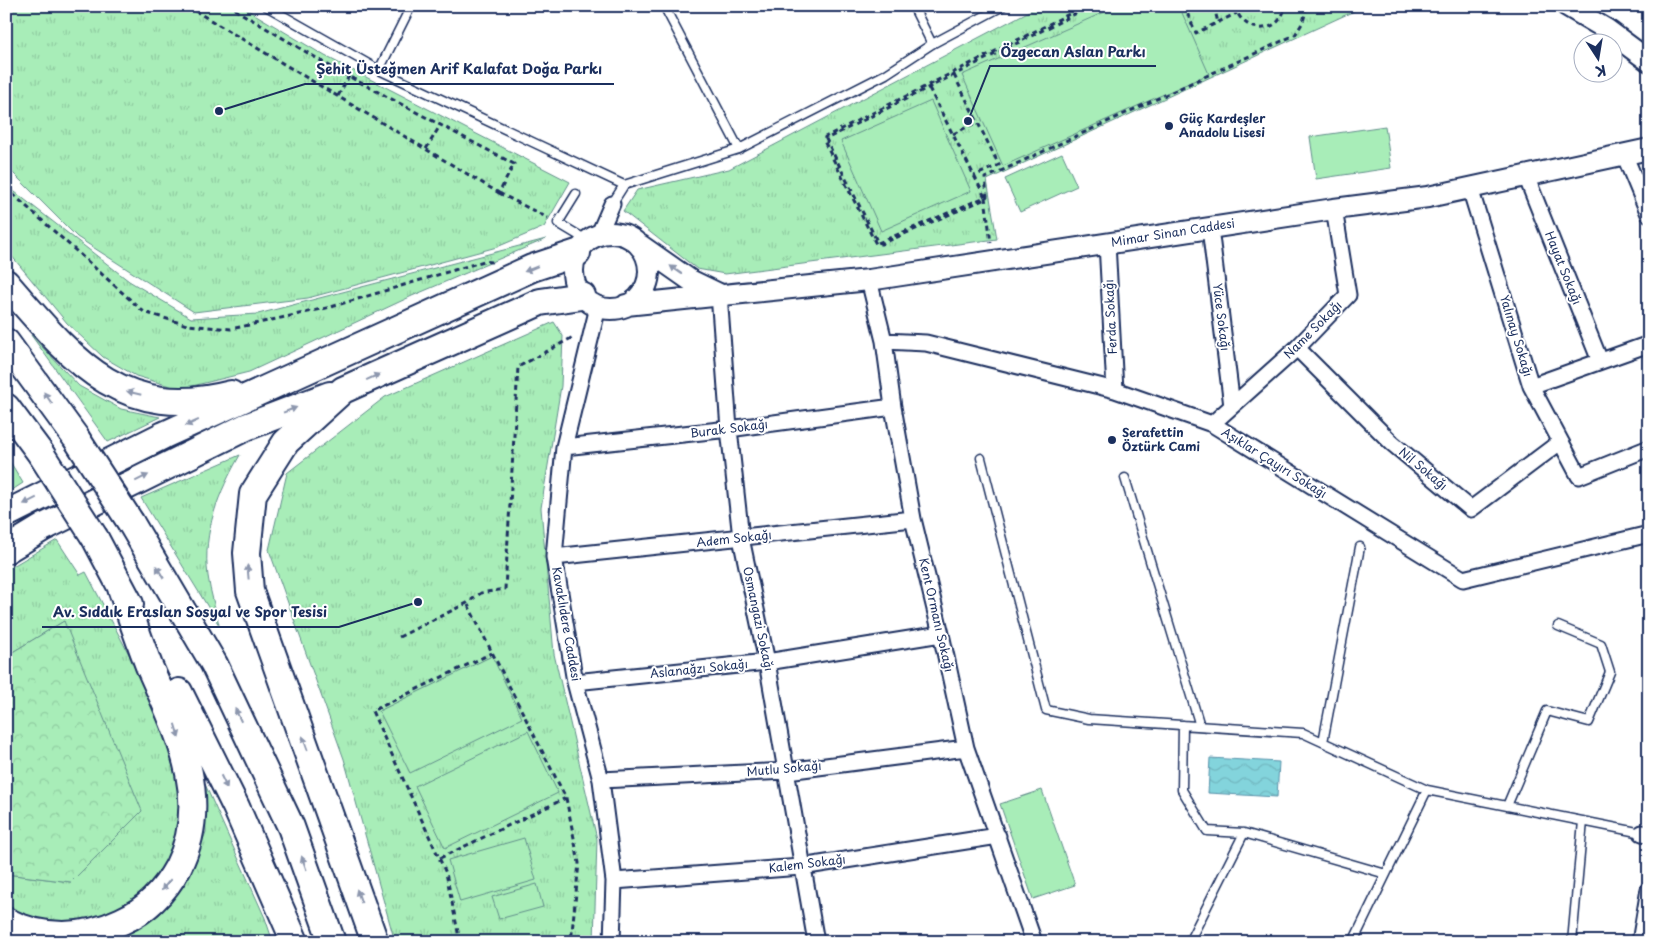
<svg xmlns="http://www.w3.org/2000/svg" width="1655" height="948" viewBox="0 0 1655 948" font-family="'Playpen Sans',sans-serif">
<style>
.grass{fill:url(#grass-tufts);stroke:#628e8b}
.forest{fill:url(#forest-crowns);stroke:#628e8b}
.pitch{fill:#a8edb8;stroke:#628e8b}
.water{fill:url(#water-waves);stroke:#5992aa}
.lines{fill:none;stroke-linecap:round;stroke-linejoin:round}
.lane-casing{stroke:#1b2f5e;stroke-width:11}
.street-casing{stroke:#1b2f5e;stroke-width:19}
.secondary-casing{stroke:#1b2f5e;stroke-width:24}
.highway-casing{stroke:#1b2f5e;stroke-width:30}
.path{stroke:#1b2f5e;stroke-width:3;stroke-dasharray:5 4;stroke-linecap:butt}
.lane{stroke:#fff;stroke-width:8}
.street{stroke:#fff;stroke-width:15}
.secondary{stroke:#fff;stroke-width:20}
.highway{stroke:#fff;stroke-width:26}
.highway-bridge-casing{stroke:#1b2f5e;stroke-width:30;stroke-linecap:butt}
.highway-bridge{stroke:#fff;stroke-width:26}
.oneway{fill:#8d97ae}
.poi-dot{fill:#1b2f5e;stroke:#fff;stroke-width:2}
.labels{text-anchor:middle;stroke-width:4;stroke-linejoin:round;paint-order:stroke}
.poi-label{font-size:12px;font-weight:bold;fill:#1b2f5e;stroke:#fff;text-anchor:start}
.street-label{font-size:12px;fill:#1b2f5e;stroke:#fff}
.leader{fill:none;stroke:#1b2f5e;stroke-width:2}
.callout-dot{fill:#1b2f5e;stroke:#fff;stroke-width:2}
.callout-label{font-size:14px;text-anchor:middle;font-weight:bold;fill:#1b2f5e;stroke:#fff;stroke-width:4;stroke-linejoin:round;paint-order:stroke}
</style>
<defs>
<pattern id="grass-tufts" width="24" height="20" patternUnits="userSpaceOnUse" patternTransform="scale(1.25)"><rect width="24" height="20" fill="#a8edb8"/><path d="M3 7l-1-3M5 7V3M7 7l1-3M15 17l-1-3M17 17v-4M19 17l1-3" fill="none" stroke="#90cca1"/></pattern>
<pattern id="forest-crowns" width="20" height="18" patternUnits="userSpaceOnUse" patternTransform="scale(1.25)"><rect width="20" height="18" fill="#a8edb8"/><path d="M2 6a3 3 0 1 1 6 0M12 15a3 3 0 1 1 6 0" fill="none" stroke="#90cca1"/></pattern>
<pattern id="water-waves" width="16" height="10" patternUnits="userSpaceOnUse" patternTransform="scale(1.25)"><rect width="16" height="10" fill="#83d4dc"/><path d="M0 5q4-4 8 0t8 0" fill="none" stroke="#71b6bf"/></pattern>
</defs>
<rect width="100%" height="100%" fill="#fff"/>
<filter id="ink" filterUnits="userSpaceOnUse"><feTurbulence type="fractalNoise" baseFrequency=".02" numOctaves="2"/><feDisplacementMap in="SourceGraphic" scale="10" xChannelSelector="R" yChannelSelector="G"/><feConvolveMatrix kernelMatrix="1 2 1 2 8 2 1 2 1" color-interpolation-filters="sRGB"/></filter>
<g filter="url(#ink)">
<!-- grass -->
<path class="grass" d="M6,6H241L325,56L570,182L544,227L497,247L308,298L194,312L77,237L6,166Z
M1039,6H1365L987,180L997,239L725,274L697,269L623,211L637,190L729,169Z
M6,185L129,281L191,318L258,314L546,239L412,296L249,372L180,389L136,376L103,357L67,323L6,249Z
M554,322L563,336L561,386L541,508L554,654L597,839L594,942H395L344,759L269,550L287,473L385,397Z
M31,335L79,386L121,409L160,417L108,442Z
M6,455L23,483L6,494Z
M240,455C219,492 202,532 208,576C210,592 216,609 219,625L141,498Z
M57,540L80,575L86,572L145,685L173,754L179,799L178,828L169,860L150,889L126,907L104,918L51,924L6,909V874L71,882L64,621L6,656V570Z
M204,782L265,918L273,942H101L115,939L159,915L187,880L206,832Z"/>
<!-- forest -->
<path class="forest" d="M64,621L142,811L71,882L6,874V656Z"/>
<!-- pitch -->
<path class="pitch" d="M1108,6H1179L1209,74L1003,166L962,75L1109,10Z
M931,101L971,191L881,231L841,141Z
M1385,126L1391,168L1316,179L1310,137Z
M1062,153L1077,186L1020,212L1005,179Z
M492,656L522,718L410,773L379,711Z
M528,731L558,793L445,848L415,786Z
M1042,790L1075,885L1033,899L1000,804Z
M524,838L536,880L460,902L448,860Z
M537,884L543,907L499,919L492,897Z"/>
<!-- water -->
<path class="water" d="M1210,758L1279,762L1277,797L1208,793Z"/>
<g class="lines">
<!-- lane casing -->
<g class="lane-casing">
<path id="lane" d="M266,6L379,70L624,185L739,149L886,74L932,44L1003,6
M664,6L739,149
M913,6L932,44
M379,70L411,6
M576,194L558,223L588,241
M612,204L624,185
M981,458L1046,710L1089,719L1303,733L1427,790L1642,833
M1125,478L1200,726
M1183,725L1182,790L1207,831L1244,833L1386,874
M1323,742L1360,547
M1507,806L1547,711L1589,722L1610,672L1601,644L1558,626
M1189,942L1244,833
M1353,942L1427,790
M1572,942L1583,821"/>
</g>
<!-- street casing -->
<g class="street-casing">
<path id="street" d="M1624,154L1649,214
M1526,176L1600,361
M1470,188L1531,386L1579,476L1649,448
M1210,228L1232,406
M599,234L612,204
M1107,243L1115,390
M869,280L884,341L893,407L913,519L941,634L966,748L1034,942
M719,294L729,429L741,538L767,662L816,942
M598,307L564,447L554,557L575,682L601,780L614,881L612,942
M884,341L926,343L1115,390L1212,424L1463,579L1649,534
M1297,348L1392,443L1471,509L1560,442
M1531,386L1649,344
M1212,424L1297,348L1348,295L1334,209
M564,447L729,429L893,407
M554,557L913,519
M575,682L767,662L941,634
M601,780L787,771L966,748
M1642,833L1649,834
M614,881L801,867L998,836
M1640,942L1649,889"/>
</g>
<!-- secondary casing -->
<g class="secondary-casing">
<path id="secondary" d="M1567,6L1606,29L1649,61
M573 271a38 38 0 1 1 76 0a38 38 0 1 1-76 0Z
M640,245L690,280L719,294
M626,305L869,280L1334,209L1428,197L1649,149"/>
</g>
<!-- highway casing -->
<g class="highway-casing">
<path id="highway" d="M6,283C71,358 120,423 231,394
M6,342L76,438
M6,407L41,454
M6,514L164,435L532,268L577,253
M131,523L214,664L291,827L332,942
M95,538L130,604
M6,550L44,527L246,427L330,395
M179,692L236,807L295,942
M6,921C42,940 85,939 122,921C147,910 165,891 178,867C213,798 177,730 149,666C139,640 130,614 121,588
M375,942L250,591L247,553L253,494L286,442L343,390L540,302L582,296"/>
</g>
<!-- path -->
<path class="path" d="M187,6L499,193L514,164L333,68L229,6
M1085,6L825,137L824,141L876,244H881L985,199L987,196L985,178L990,176L1295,35L1303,22L1307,6
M1184,6L1196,33L1237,13
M1214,6L1218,23
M1235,6C1242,35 1281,36 1285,6
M954,75L999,165L974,176
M929,88L985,197L878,243L826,139L1091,6
M338,96L349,76
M953,134L977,122
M426,149L441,124
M6,188L144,312L187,325L231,329L331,307L484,261L492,262
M499,193L548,218
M985,197L991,243
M399,637L467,603L481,593L505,589L518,367L575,336
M566,798L579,863L571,942
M440,858L566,798L467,603
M460,942L446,873L372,711L492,653"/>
<!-- lane -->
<use href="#lane" class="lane"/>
<!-- street -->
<use href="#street" class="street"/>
<!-- secondary -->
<use href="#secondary" class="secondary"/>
<!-- highway -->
<use href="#highway" class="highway"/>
<!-- highway-bridge casing -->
<g class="highway-bridge-casing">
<path id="highway-bridge" d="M76,438L131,523
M41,454L95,538"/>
</g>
<!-- highway-bridge -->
<use href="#highway-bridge" class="highway-bridge"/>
</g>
<!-- one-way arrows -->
<defs><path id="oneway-solid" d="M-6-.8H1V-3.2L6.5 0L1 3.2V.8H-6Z" transform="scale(1.25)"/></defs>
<g class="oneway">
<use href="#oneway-solid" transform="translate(531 269) rotate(158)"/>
<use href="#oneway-solid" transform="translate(676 270) rotate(-145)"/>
<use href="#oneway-solid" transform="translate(373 377) rotate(-24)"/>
<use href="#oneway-solid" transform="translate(134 393) rotate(-167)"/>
<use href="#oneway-solid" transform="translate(48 398) rotate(-125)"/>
<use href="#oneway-solid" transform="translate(290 410) rotate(-21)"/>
<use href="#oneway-solid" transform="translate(192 423) rotate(156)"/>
<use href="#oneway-solid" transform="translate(142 478) rotate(-26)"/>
<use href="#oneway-solid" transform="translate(30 501) rotate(154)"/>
<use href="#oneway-solid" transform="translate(160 572) rotate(-121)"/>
<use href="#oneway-solid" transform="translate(248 572) rotate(-95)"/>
<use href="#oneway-solid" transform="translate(238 715) rotate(-115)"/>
<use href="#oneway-solid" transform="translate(177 731) rotate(73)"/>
<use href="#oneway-solid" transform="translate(305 743) rotate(-110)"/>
<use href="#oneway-solid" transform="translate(224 782) rotate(64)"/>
<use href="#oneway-solid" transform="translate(304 863) rotate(-110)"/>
<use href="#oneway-solid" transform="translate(166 885) rotate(129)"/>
<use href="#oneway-solid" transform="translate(359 896) rotate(-109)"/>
</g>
</g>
<!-- markers -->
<g class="poi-dot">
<circle cx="1169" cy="126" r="5"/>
<circle cx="1112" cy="440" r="5"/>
</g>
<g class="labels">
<!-- poi labels -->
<g class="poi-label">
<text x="1179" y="123">Güç Kardeşler<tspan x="1179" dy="14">Anadolu Lisesi</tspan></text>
<text x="1122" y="437">Şerafettin<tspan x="1122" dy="14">Öztürk Cami</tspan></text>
</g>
<!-- street labels -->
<g class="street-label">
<text transform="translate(1173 233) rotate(-9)" y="4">Mimar Sinan Caddesi</text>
<text transform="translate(1563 268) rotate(68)" y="4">Hayat Sokağı</text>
<text transform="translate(1111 317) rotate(-93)" y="4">Ferda Sokağı</text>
<text transform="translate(1221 317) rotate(83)" y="4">Yüce Sokağı</text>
<text transform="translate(1313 330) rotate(-45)" y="4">Name Sokağı</text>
<text transform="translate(1516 336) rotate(73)" y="4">Yalınay Sokağı</text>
<text transform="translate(729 429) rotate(-7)" y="4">Burak Sokağı</text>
<text transform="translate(1274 463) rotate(32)" y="4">Aşıklar Çayırı Sokağı</text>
<text transform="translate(1423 469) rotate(40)" y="4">Nil Sokağı</text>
<text transform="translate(734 539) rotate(-6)" y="4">Adem Sokağı</text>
<text transform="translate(936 615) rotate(77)" y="4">Kent Ormanı Sokağı</text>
<text transform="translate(758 619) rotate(78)" y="4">Osmangazi Sokağı</text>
<text transform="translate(566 624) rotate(80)" y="4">Kavaklıdere Caddesi</text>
<text transform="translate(699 669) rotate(-6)" y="4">Aslanağzı Sokağı</text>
<text transform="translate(784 769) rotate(-5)" y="4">Mutlu Sokağı</text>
<text transform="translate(807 864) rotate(-7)" y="4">Kalem Sokağı</text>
</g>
</g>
<!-- callouts -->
<path class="leader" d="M968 121L990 66H1156M219 111L305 84H614M418 602L339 627H42"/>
<g class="callout-dot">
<circle cx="968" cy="121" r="5"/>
<circle cx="219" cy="111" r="5"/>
<circle cx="418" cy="602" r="5"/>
</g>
<g class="callout-label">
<text x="1073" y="57">Özgecan Aslan Parkı</text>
<text x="459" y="74">Şehit Üsteğmen Arif Kalafat Doğa Parkı</text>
<text x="190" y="617">Av. Sıddık Eraslan Sosyal ve Spor Tesisi</text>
</g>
<!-- margin -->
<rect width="1655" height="948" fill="none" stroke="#fff" stroke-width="25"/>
<rect x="12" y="12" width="1630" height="923" fill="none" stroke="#1b2f5e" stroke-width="2" filter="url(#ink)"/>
<!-- north arrow -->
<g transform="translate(1598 58) rotate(168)"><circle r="24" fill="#ffffff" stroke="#a4acbf"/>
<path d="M0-4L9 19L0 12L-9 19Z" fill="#1b2f5e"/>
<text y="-8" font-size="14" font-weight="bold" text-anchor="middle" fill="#1b2f5e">K</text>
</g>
</svg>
